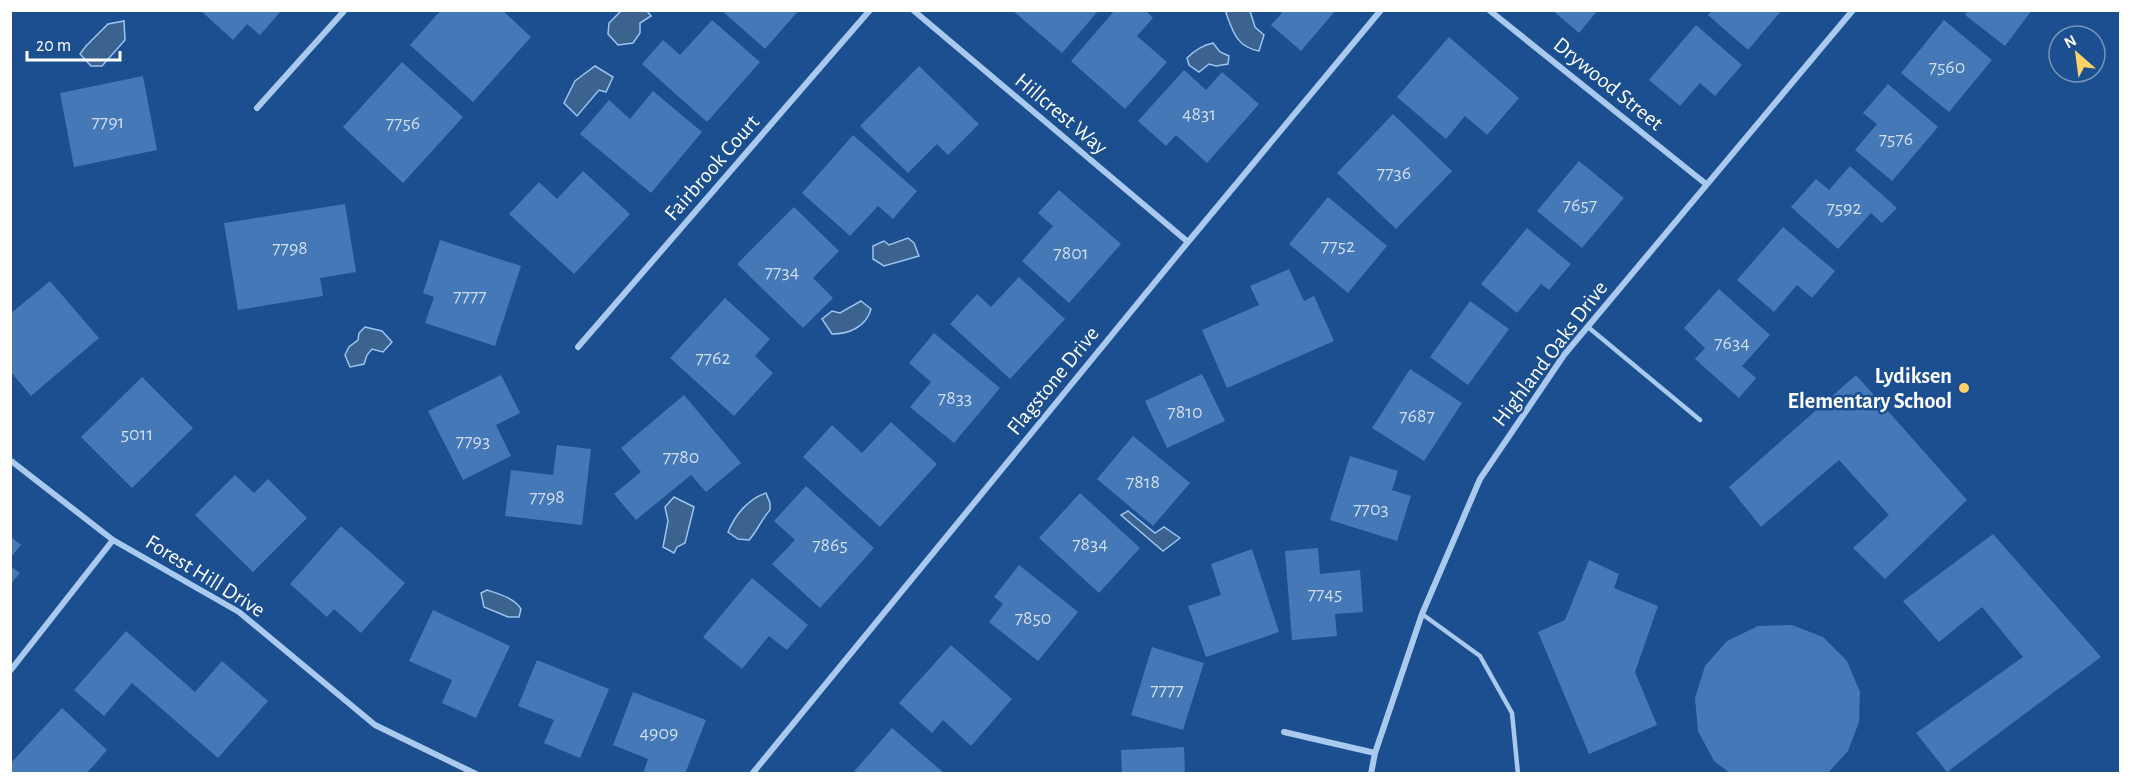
<svg xmlns="http://www.w3.org/2000/svg" width="2131" height="784" viewBox="0 0 2131 784" font-family="'Alegreya Sans',sans-serif">
<style>
.water{fill:#3c6290;stroke:#9cc4f0;stroke-width:1.5}
.building{fill:#4478b7}
.lines{fill:none;stroke-linecap:round;stroke-linejoin:round}
.lane{stroke:#a9c9ee;stroke-width:4.5}
.street{stroke:#a9c9ee;stroke-width:6}
.poi-dot{fill:#ffd166;stroke:#1b4f8f;stroke-width:2}
.labels{text-anchor:middle;stroke-width:5;stroke-linejoin:round;paint-order:stroke}
.number-label{font-size:20px;fill:#d0dded}
.street-label{font-size:22px;fill:#fff;stroke:#1b4f8f}
.poi-label{font-size:22px;font-weight:bold;fill:#fff;stroke:#1b4f8f;text-anchor:end}
</style>
<rect width="100%" height="100%" fill="#1b4f8f"/>
<!-- water -->
<path class="water" d="M622,10L647,11L651,16L640,23V33L633,43L618,45L608,34L609,23Z
M1228,11H1250L1255,27L1264,35L1259,51C1237,47 1233,32 1226,13Z
M124,21L125,40L102,66H91L80,54L86,46L108,24Z
M1213,43L1220,52L1229,56L1228,64L1216,66L1209,64L1199,72L1189,65L1187,58C1194,51 1203,45 1213,43Z
M595,66L613,77L606,92L599,90L577,116L564,103L575,81Z
M908,238L914,243L919,256L884,266L873,259V246L884,241L889,245Z
M861,301L871,309C866,327 849,334 832,334L822,319L832,311L840,313Z
M365,327L382,331L392,342L383,352L372,349L367,355L364,364L350,367L345,355L349,347L358,340L359,333Z
M766,493L770,503V510C761,520 758,530 749,540L738,539L728,532C735,515 748,499 766,493Z
M674,497L694,507L685,543L677,547L674,553L663,547L668,521L665,507Z
M1128,511L1155,533L1164,527L1180,538L1163,551L1121,515Z
M487,590C499,594 514,598 521,609L519,617H508L484,607L481,593Z"/>
<!-- building -->
<path class="building" d="M200,10H282L260,35L247,24L233,40Z
M441,10H502L531,37L473,102L410,45Z
M721,10H799L765,49Z
M1012,10H1099L1062,53Z
M1115,10H1145L1153,18L1137,36L1167,62L1125,109L1071,61Z
M1279,10H1336L1301,51L1271,25L1282,13Z
M1552,10H1598L1579,33Z
M1712,10H1782L1748,50L1708,15Z
M1968,10H2032L2005,46L1965,15Z
M712,20L760,62L707,122L642,64L663,40L680,55Z
M1944,20L1992,60L1949,112L1901,73Z
M1696,25L1742,65L1715,96L1700,83L1680,106L1649,80Z
M1449,37L1519,98L1487,135L1465,116L1446,139L1397,97Z
M402,62L463,117L403,183L343,127Z
M919,66L979,124L948,155L937,144L908,173L860,126Z
M1184,70L1206,90L1222,72L1259,104L1207,163L1176,135L1166,146L1138,121Z
M143,76L157,150L74,167L60,93Z
M1888,84L1938,127L1892,181L1855,150L1877,124L1863,113Z
M653,91L702,132L651,193L580,134L609,100L630,119Z
M1393,114L1452,171L1396,229L1337,173Z
M853,135L917,191L893,219L878,206L850,236L802,193Z
M1579,161L1624,198L1582,248L1537,211Z
M1850,166L1897,208L1882,223L1871,213L1838,249L1791,207L1816,179L1829,190Z
M583,171L630,214L574,274L509,214L539,182L557,199Z
M1059,190L1121,244L1069,303L1022,261L1053,226L1038,213Z
M1328,197L1387,246L1348,293L1289,244Z
M345,204L356,272L320,278L323,296L238,310L224,223Z
M794,207L839,251L813,278L833,298L803,328L737,264Z
M1783,227L1835,271L1812,298L1797,285L1774,312L1737,280Z
M1527,228L1571,264L1549,290L1541,284L1517,313L1481,284Z
M440,240L521,266L495,346L425,323L434,297L423,293Z
M1289,269L1304,301L1314,296L1334,341L1227,388L1202,330L1259,305L1250,286Z
M1019,277L1065,319L1010,379L950,324L977,294L991,307Z
M50,281L99,338L31,396L10,371V314Z
M1719,289L1770,335L1742,366L1756,378L1739,398L1695,359L1705,348L1684,328Z
M725,298L770,339L755,356L773,373L734,416L670,358Z
M1470,301L1509,329L1468,385L1430,357Z
M934,333L1000,388L954,443L910,407L931,382L909,363Z
M1410,369L1462,403L1424,461L1372,428Z
M1202,374L1225,421L1167,448L1145,401Z
M501,375L520,413L496,425L511,456L463,480L428,411Z
M1856,375L1967,500L1885,579L1853,548L1889,515L1839,460L1761,527L1729,487Z
M142,377L193,428L132,488L81,437Z
M684,395L741,463L706,492L691,475L636,520L614,494L641,472L621,448Z
M891,422L937,464L880,527L803,457L832,425L862,453Z
M1133,436L1190,483L1153,526L1097,479Z
M557,445L591,449L582,525L505,516L511,470L553,475Z
M1350,456L1398,471L1392,490L1411,496L1397,541L1330,520Z
M235,475L254,493L268,479L307,518L253,572L195,515Z
M806,486L874,548L820,608L772,564L795,540L774,521Z
M1080,493L1140,548L1099,593L1039,538Z
M341,526L405,583L361,633L334,609L327,617L290,584Z
M1993,534L2101,657L1947,772L1916,733L2023,657L1982,607L1939,642L1903,601Z
M10,536L21,545L10,558Z
M1318,548L1320,574L1360,570L1363,612L1335,614L1337,636L1292,640L1285,551Z
M1252,549L1279,632L1206,657L1188,606L1221,595L1211,564Z
M1589,560L1619,574L1614,588L1658,606L1635,672L1657,725L1589,754L1538,632L1565,620Z
M1019,565L1078,612L1038,661L989,622L1003,604L994,597Z
M10,566L20,573L10,585Z
M752,578L808,625L787,650L769,636L742,669L703,637Z
M433,610L510,646L476,718L442,703L452,680L409,661Z
M1792,625L1823,637L1847,661L1860,692L1859,722L1848,751L1827,774H1731L1714,761L1698,731L1695,698L1705,666L1727,641L1758,626Z
M126,631L195,692L222,661L268,701L218,758L132,683L104,716L74,690Z
M951,645L1012,699L971,746L943,720L932,733L899,703Z
M1152,647L1204,663L1183,730L1131,715Z
M537,660L609,689L580,758L544,743L554,720L518,706Z
M633,692L706,720L685,774H643L648,759L613,745Z
M62,708L107,750L86,774H10V764Z
M892,728L945,774H852Z
M1184,747L1185,774H1122L1121,750Z"/>
<g class="lines">
<!-- lane -->
<path class="lane" d="M1588,327L1700,420
M1422,614L1480,656L1512,713L1518,774"/>
<!-- street -->
<path class="street" d="M913,10L1188,242
M1489,10L1706,184
M257,108L345,10
M578,347L870,10
M10,460L113,540L239,612L375,725L476,774
M10,671L113,540
M1284,732L1375,753
M752,774L1188,242L1381,10
M1371,774L1375,753L1422,614L1480,479L1564,355L1853,10"/>
</g>
<!-- markers -->
<circle class="poi-dot" cx="1964" cy="388" r="6"/>
<g class="labels">
<!-- number labels -->
<g class="number-label">
<text x="1947" y="73">7560</text>
<text x="1199" y="120">4831</text>
<text x="108" y="128">7791</text>
<text x="403" y="129">7756</text>
<text x="1896" y="145">7576</text>
<text x="1394" y="179">7736</text>
<text x="1580" y="211">7657</text>
<text x="1844" y="214">7592</text>
<text x="1338" y="252">7752</text>
<text x="290" y="254">7798</text>
<text x="1071" y="259">7801</text>
<text x="782" y="278">7734</text>
<text x="470" y="302">7777</text>
<text x="1732" y="349">7634</text>
<text x="713" y="364">7762</text>
<text x="955" y="404">7833</text>
<text x="1185" y="418">7810</text>
<text x="1417" y="422">7687</text>
<text x="137" y="440">5011</text>
<text x="473" y="447">7793</text>
<text x="681" y="463">7780</text>
<text x="1143" y="488">7818</text>
<text x="547" y="503">7798</text>
<text x="1371" y="515">7703</text>
<text x="1090" y="550">7834</text>
<text x="830" y="551">7865</text>
<text x="1325" y="600">7745</text>
<text x="1033" y="624">7850</text>
<text x="1167" y="696">7777</text>
<text x="659" y="739">4909</text>
</g>
<!-- street labels -->
<g class="street-label">
<text transform="translate(1609 83) rotate(39)" y="8">Drywood Street</text>
<text transform="translate(1062 113) rotate(40)" y="8">Hillcrest Way</text>
<text transform="translate(711 167) rotate(-49)" y="8">Fairbrook Court</text>
<text transform="translate(1549 353) rotate(-53)" y="8">Highland Oaks Drive</text>
<text transform="translate(1052 380) rotate(-51)" y="8">Flagstone Drive</text>
<text transform="translate(206 575) rotate(32)" y="8">Forest Hill Drive</text>
</g>
<!-- poi labels -->
<g class="poi-label">
<text x="1952" y="383">Lydiksen<tspan x="1952" dy="25">Elementary School</tspan></text>
</g>
</g>
<!-- border -->
<rect width="2131" height="784" fill="none" stroke="#ffffff" stroke-width="24"/>
<!-- north arrow -->
<g transform="translate(2077 54) rotate(332)"><circle r="28" fill="#1b4f8f" stroke="#7695bc" stroke-width="1.5"/>
<path d="M0-4.5L10 22L0 15L-10 22Z" fill="#ffd166"/>
<text y="-9" font-size="16" font-weight="bold" text-anchor="middle" fill="#ffffff">N</text>
</g>
<!-- scale -->
<path d="M27 51v9h93v-9" fill="none" stroke="#ffffff" stroke-width="3"/>
<text x="36" y="51" font-size="18" fill="#ffffff" stroke="#1b4f8f" stroke-width="4.5" paint-order="stroke">20 m</text>
</svg>
